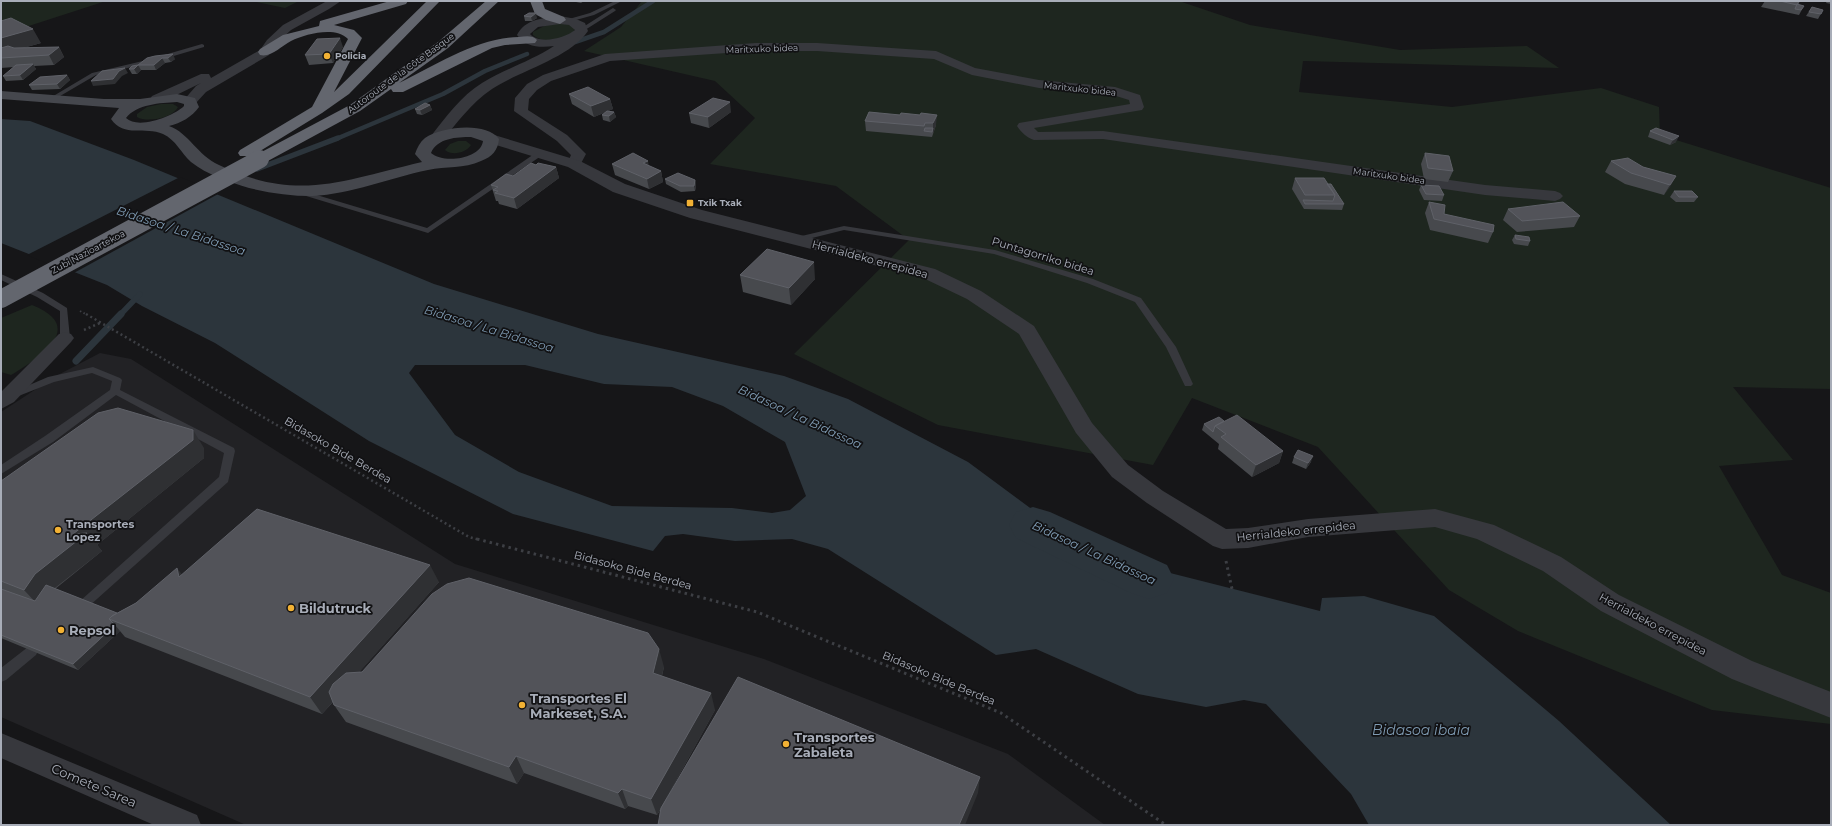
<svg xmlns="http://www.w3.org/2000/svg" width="1832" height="826" viewBox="0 0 1832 826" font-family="Montserrat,sans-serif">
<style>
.built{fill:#222225}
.green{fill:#1e261f}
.water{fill:#2c353c;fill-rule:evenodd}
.pier{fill:#161618}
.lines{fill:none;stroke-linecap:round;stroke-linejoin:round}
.stream-far2{stroke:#2c353c;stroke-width:4.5}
.stream-far1{stroke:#2c353c;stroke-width:5.5}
.stream{stroke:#2c353c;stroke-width:7}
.river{fill:#2c353c;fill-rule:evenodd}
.path-far2{stroke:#3d3f44;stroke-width:2;stroke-dasharray:1.5 2.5;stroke-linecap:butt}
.path-far1{stroke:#3d3f44;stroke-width:2.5;stroke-dasharray:2 3;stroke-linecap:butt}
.path{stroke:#3d3f44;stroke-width:3;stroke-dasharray:2.5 4;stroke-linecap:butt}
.service{fill:#37383d;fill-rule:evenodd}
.minor{fill:#37383d;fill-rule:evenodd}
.tertiary{fill:#37383d;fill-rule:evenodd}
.secondary{fill:#45474d;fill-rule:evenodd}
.motorway{fill:#63666e;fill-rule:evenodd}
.motorway-bridge{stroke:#63666e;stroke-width:18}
.wall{fill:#47494d}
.shaded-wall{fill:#2f3033}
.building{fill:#525359;stroke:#5f6168}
.poi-dot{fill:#f2b134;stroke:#111113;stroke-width:1.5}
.labels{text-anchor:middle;stroke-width:3.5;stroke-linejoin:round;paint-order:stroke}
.far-street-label{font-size:9px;fill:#a8adb8;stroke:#111113}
.far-poi-label{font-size:9px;font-weight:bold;fill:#a8adb8;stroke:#111113;text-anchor:start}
.street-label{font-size:11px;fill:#a8adb8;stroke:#111113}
.poi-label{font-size:11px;font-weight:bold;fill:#a8adb8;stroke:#111113;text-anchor:start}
.water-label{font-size:12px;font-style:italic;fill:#7f9bb3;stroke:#111113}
.near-poi-label{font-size:13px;font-weight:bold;fill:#a8adb8;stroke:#111113;text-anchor:start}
.near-street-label{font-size:13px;fill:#a8adb8;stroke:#111113}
.near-water-label{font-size:14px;font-style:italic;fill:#7f9bb3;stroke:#111113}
</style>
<rect width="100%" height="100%" fill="#161618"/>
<!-- built -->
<path class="built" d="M100,353L131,359L455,564L764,659L1008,754L1105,825H246L1,717V412L56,376Z"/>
<!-- green -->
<path class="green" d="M1,1H106L1,35Z
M251,1H299L285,8Z
M642,1H1179L1250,25L1400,50L1527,46L1559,68L1303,61L1299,92L1452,107L1601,88L1659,107L1660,135L1831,188V389L1733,387L1793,460L1719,466L1782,575L1831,593V724L1712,710L1518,631L1449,590L1318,447L1192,398L1153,465L938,425L794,354L909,240L836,186L710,164L755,118L715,81L584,51L621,27Z
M559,23L571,25L575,29C569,41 542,44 533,35V32L546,25Z
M161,104H173L178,107C173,118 147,123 137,117V114L147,107Z
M458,141H466L471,145C466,153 452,156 445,150L450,144Z
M32,305C88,327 39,358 11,375L1,372V318Z"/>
<!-- water -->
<path class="water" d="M1,119L30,121L134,160L434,284L598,334L784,376L848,399L968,462L1091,553L1320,611L1322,598L1364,596L1434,616L1559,721L1671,825H1369L1351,794L1266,704L1244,700L1206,707L1138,694L1036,649L996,655L828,549L792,539L735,541L683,534L665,536L653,551L513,514L369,441L215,343L142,306L107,285L1,243ZM415,365H525L604,384L672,387L723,406L785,442L806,496L790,510L772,513L732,508L612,506L519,472L455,435L409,373Z"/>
<!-- pier -->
<path class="pier" d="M180,177L220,193L72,274L27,255Z"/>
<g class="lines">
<!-- stream-far2 -->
<path class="stream-far2" d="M575,42L604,32L653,1
M336,139L443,94L485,71L527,54"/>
<!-- stream-far1 -->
<path class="stream-far1" d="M257,169L338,138
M120,315L140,294"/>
<!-- stream -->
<path class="stream" d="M76,361L121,314"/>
<!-- river -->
<path class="river" d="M1033,507L1050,512L1167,565L1174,579L1167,593L1149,599L1131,593L1016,538L1009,525L1016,512Z"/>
<!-- path-far2 -->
<path class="path-far2" d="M80,311L87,315"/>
<!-- path-far1 -->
<path class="path-far1" d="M86,314L469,537L480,540
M84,330L100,323"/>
<!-- path -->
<path class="path" d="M477,539L757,612L1001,713L1166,825
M1226,561L1232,589"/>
<!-- service -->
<path class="service" d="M615,1H622L594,15L565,23L562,21L590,13Z
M613,8L616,10L615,11L585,30L580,29Z
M202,44L204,45V47L150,63L96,75L55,99L50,98L92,73L147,60Z
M537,152L544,154L428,233L293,192L294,190H300L427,228Z
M844,226L995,250L1093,279L1141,298L1176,347L1193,384L1191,386H1185L1166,347L1135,302L1087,283L994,254L844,230L796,242L792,240L793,238Z
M1,274L43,293L67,308L70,338L68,340L65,341L60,338V311L37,297L1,280Z
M93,367L120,378L122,380L120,390L234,448L235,451L228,482L88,607L84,609L80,607L78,604L80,601L219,477L224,453L116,395L53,442L1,474V465L45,436L110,390L112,381L92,373L54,382L16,397L13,396L11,394L13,392L48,377Z
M32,646L36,647L38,651L36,655L6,680L1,682V668L28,647Z"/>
<!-- minor -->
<path class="minor" d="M327,1H341L329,9L291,30L276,44L269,55L206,92L195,104H185L183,101L196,86L201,83L162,102H152L150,99L152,96L201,74H209L211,78L260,50L267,40L283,25Z
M756,43H817L936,51L975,68L1039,80L1115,87L1140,95L1144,107L1142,110L1034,128L1038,132L1103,131L1485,185L1555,191L1560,193L1563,196L1560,199L1555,201L1485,195L1103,139L1034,140C1027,138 1021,132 1017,126L1019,123L1130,104L1129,100L1113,95L1039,88L972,75L934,59L817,51H756L610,61L551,81L537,90L529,99L528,110L567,135L586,154L579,167H569L567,164L571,155L557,141L514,111L515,98L527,84L543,75L605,54Z
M65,332L71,334L74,338L71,342L14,402L1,409V392L59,334Z
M1,733L197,815L201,825H154L1,758Z"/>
<!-- tertiary -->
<path class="tertiary" d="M560,16L576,19L585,23L588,31C570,58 519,71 492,89C471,103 457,123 441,142H431L428,139L431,136C446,117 461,96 482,83C505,69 531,61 554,46C540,48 525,47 517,35C525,19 543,18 560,16ZM560,24L569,25L575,30C565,38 540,45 530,34L538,27Z
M491,134L580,161L625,184L702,210L935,269L981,291L1034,326L1092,423L1128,465L1163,491L1226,529L1248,528L1308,519L1435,509L1494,525L1561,557L1619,595L1752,661L1831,692V718L1732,679L1601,611L1543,571L1477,539L1435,527L1308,537L1248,548L1222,549L1213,546L1147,503L1112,477L1076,433L1019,334L967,299L921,277L690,218L613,192L568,167L486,142L483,139L486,136Z"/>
<!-- secondary -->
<path class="secondary" d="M1,91L104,99H140L177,94L195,98L199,107C192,117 181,123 169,126C189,133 197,155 219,165C298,203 344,180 422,162L415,154C417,148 420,142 425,138C441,127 486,121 499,139C498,150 492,157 481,161C464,169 446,166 428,170C389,178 352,194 312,196C291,196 270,193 249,188C230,182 207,175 191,162C181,153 176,140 163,134C145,126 124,138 111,119L119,108L1,99ZM177,102L184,104V106C174,116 138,130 126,118C137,104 160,103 177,102ZM471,137L483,141C481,159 443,164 431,153C437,138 457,137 471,137Z"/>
<!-- motorway -->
<path class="motorway" d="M390,1H408L406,4L334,25L354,30L362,38L334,92L427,1H440L349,94L322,113L252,156H240L238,153L240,150L312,107L348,39C335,26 306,34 291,41C281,46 271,58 260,55L258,52L260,49L283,35L319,26L320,21Z
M486,1H499L448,48L399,83C437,65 476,38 519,37C526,36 533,35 537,40L535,43L505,45L492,48L403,92H393L391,89L360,111L266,162H254L252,159L254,156L350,105L438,42Z
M530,1H542L545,9L564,17L566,20L560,24L546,20L535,14Z"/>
<!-- motorway-bridge -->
<path class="motorway-bridge" d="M1,299L260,159"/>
</g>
<!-- wall -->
<path class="wall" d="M571,1H584L581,3Z
M1765,1H1800L1798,5L1804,6L1799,15L1761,7Z
M1827,1H1831V4L1826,3Z
M1812,7L1823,10L1818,19L1806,16Z
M529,13L537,18L532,21H525L524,16Z
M1,21L41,43L23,48L59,47L64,57L54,65L34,66L36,69L23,80L6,81L3,76L14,67L1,68Z
M343,47L333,63L309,65L305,55Z
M155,56L175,59L171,62L165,63L156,70H141L138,65Z
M138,65L141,70L137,74H132L129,69Z
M67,75L70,80L60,89L32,90L29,85Z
M569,94L610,99L613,109L608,111L614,112L616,117L610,122L603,120L602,115L606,112L594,117L572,104Z
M430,105L432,110L422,115L417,114L415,109Z
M731,112L709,128L691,123L689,113Z
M900,115H920L936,125L932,137L866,131L865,121Z
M1656,128L1676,142L1670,145L1648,137L1650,131Z
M1425,153L1453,171L1448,182L1424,179L1421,164Z
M1611,161L1643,167L1676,176L1664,195L1625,184L1605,172Z
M612,164L649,166L661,171L663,182L649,189L615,175Z
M536,165L556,167L559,178L517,209L499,204L498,201H496L491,185L513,176Z
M1295,178L1327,184L1344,204L1342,210L1304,209L1292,189Z
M665,179L695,180L696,186L695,191L681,192L666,184Z
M1421,185L1444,195L1442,201L1424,200L1419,190Z
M1674,191L1698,197L1694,202H1676L1670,197Z
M1429,202L1444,214L1493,232L1488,243L1430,230L1425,213Z
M1508,209L1580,216L1574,227L1528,231L1517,232L1503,220Z
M1515,235L1530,241L1528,246L1514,244L1512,240Z
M740,275L815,279L791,305L743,292Z
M1224,421L1283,451L1279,463L1252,477L1218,449L1219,444L1202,430L1204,424Z
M204,448V458L97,545L102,551L55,589L117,613L136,603L182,574L439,582L359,672L664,667L662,676L715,710L666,799L978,793L661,809L657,815L628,806L625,809L524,773L517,784L346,722L334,705L333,702L322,714L125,637L120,631L78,670L1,638V481Z
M1294,457L1311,462L1306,469L1292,463Z"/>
<!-- shaded-wall -->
<path class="shaded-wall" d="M536,13L537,18L532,21L531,17Z
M33,29L41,43L1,54V38Z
M340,38L343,47L333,63L329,54Z
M59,47L64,57L54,65L49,55Z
M173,54L175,59L171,62L168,58Z
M162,58L165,63L156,70L154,65Z
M33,64L36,69L23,80L20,75Z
M138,65L141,70L137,74L134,69Z
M125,68L128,73L122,76L115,84L93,86L91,81Z
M67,75L70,80L60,89L57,84Z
M610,99L613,109L594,117L591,106Z
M730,102L731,112L709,128L708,117Z
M430,105L432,110L422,115L420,110Z
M614,112L616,117L610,122L609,116Z
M937,115L936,125L933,134V123Z
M1679,136L1676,142L1670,145L1673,140Z
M648,161L650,172L643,163Z
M556,167L559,178L517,209L514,198Z
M661,171L663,182L649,189L647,179Z
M1676,176L1670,187L1664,195L1670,185Z
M695,180L696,186L695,191L694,186Z
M814,262L815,279L791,305L789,288Z
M193,430L204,448V458L97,545L102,551L51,591L40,607L24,590L35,574L73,534Z
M1283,451L1279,463L1252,477L1256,465Z
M1313,456L1311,462L1306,469L1308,463Z
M430,565L439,582L322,714L310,697Z
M177,568L190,585L179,577Z
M115,625L120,631L78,670L73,664Z
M659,649L664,667L658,690L653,673Z
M711,693L715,710L657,815L651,799Z
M516,756L524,773L517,784L509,767Z
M980,777L978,793L965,825H959Z
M622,789L628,806L625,809L618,793Z"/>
<!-- building -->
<path class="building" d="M1780,1H1799L1797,5Z
M1797,4L1804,6L1801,10L1795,9Z
M1812,7L1823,10L1821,14L1809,12Z
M529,13H536L531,17L524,16Z
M11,18L33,29L1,38V21Z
M340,38L329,54L305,55L317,39Z
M8,46L14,48L59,47L49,55L1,58V48Z
M173,54L168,58H162L154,65H138L147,58L155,56Z
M33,64L20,75L3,76L16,65Z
M138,65L134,69H129L132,66Z
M125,68L119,71L113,79L91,81L102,71Z
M67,75L57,84L29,85L40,77Z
M588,87L610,99L591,106L569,94Z
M713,98L730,102L708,117L689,113Z
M425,103L430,105L420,110L415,109Z
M607,111L614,112L609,116L602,115Z
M869,112L900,115L901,113L920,115L921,113L937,115L933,123H925L924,126L865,121Z
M925,128H933L932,132L924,131Z
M1656,128L1679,136L1673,140L1650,131Z
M633,153L648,161L643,163L661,171L647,179L612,164Z
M1425,153L1449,156L1453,171L1428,168Z
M1628,158L1643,167L1676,176L1670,185L1631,173L1611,161Z
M531,163L536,165L538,163L556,167L514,198L495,193L498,191L493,190L498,187L491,185L506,174L513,176Z
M678,173L695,180L694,186H680L665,179Z
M1295,178H1324L1335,195H1305Z
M1327,184H1331L1344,204H1305L1303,200L1333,201L1335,195Z
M1421,185L1439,186L1444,195L1426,194Z
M1674,191H1692L1698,197H1679Z
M1429,202L1445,205L1444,214L1494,225L1493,232L1434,219Z
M1563,202L1580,216L1533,220L1522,221L1508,209Z
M1515,235L1529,237L1530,241L1516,239Z
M767,249L814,262L789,288L740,275Z
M118,408L193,430V440L73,534L87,533L35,574L24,590L1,581V481L98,413Z
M1237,415L1283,451L1256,465L1221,437L1226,434L1215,426Z
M1219,417L1224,421L1215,426L1213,432L1204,424Z
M1298,450L1313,456L1308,463L1294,457Z
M257,509L430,565L310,697L109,619L112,616L136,603L177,568L179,577Z
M469,578L648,633L659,649L653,673L711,693L651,799L622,789L618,793L516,756L509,767L334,705L329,692L333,684L346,673L362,672L432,594L447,584Z
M46,585L117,613L112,616L109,619L115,625L73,664L1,635V589L35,601Z
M738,677L980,777L959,825H658L661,808Z"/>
<!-- markers -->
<g class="poi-dot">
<circle cx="327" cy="56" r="4"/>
<rect x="686" y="199" width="8" height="8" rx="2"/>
<circle cx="58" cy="530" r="4"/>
<circle cx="291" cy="608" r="4"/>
<circle cx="61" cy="630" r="4"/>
<circle cx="522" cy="705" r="4"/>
<circle cx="786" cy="744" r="4"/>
</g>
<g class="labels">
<!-- far-street labels -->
<g class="far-street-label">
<text transform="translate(762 49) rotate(-2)" y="3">Maritxuko bidea</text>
<text transform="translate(401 73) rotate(-36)" y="3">Autoroute de la Côte Basque</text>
<text transform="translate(1080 89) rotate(6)" y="3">Maritxuko bidea</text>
<text transform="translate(1389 176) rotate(8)" y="3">Maritxuko bidea</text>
<text transform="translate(88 252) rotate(-28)" y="3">Zubi Nazioartekoa</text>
</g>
<!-- far-poi labels -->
<g class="far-poi-label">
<text x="335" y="59">Policia</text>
<text x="698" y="206">Txik Txak</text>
</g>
<!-- street labels -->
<g class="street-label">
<text transform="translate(1043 256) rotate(17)" y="4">Puntagorriko bidea</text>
<text transform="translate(870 259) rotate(15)" y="4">Herrialdeko errepidea</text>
<text transform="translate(338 450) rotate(30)" y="4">Bidasoko Bide Berdea</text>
<text transform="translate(1296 531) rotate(-6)" y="4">Herrialdeko errepidea</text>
<text transform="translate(633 570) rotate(15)" y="4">Bidasoko Bide Berdea</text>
<text transform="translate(1653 624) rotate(28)" y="4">Herrialdeko errepidea</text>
<text transform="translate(939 678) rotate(23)" y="4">Bidasoko Bide Berdea</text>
</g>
<!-- poi labels -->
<g class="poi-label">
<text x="66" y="528">Transportes<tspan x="66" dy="13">Lopez</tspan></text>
</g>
<!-- water labels -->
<g class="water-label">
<text transform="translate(181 231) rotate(18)" y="4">Bidasoa / La Bidassoa</text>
<text transform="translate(489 329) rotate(17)" y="4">Bidasoa / La Bidassoa</text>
<text transform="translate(800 417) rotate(25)" y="4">Bidasoa / La Bidassoa</text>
<text transform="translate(1094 553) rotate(25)" y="4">Bidasoa / La Bidassoa</text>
</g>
<!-- near-poi labels -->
<g class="near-poi-label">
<text x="299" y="613">Bildutruck</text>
<text x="69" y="635">Repsol</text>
<text x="530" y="703">Transportes El<tspan x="530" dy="15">Markeset, S.A.</tspan></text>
<text x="794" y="742">Transportes<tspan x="794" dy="15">Zabaleta</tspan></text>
</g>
<!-- near-street labels -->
<g class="near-street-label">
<text transform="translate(94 785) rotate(23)" y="5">Comete Sarea</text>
</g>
<!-- near-water labels -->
<g class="near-water-label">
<text x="1421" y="735">Bidasoa ibaia</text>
</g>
</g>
<!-- border -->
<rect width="1832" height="826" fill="none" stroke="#a8adb8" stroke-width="4"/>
</svg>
